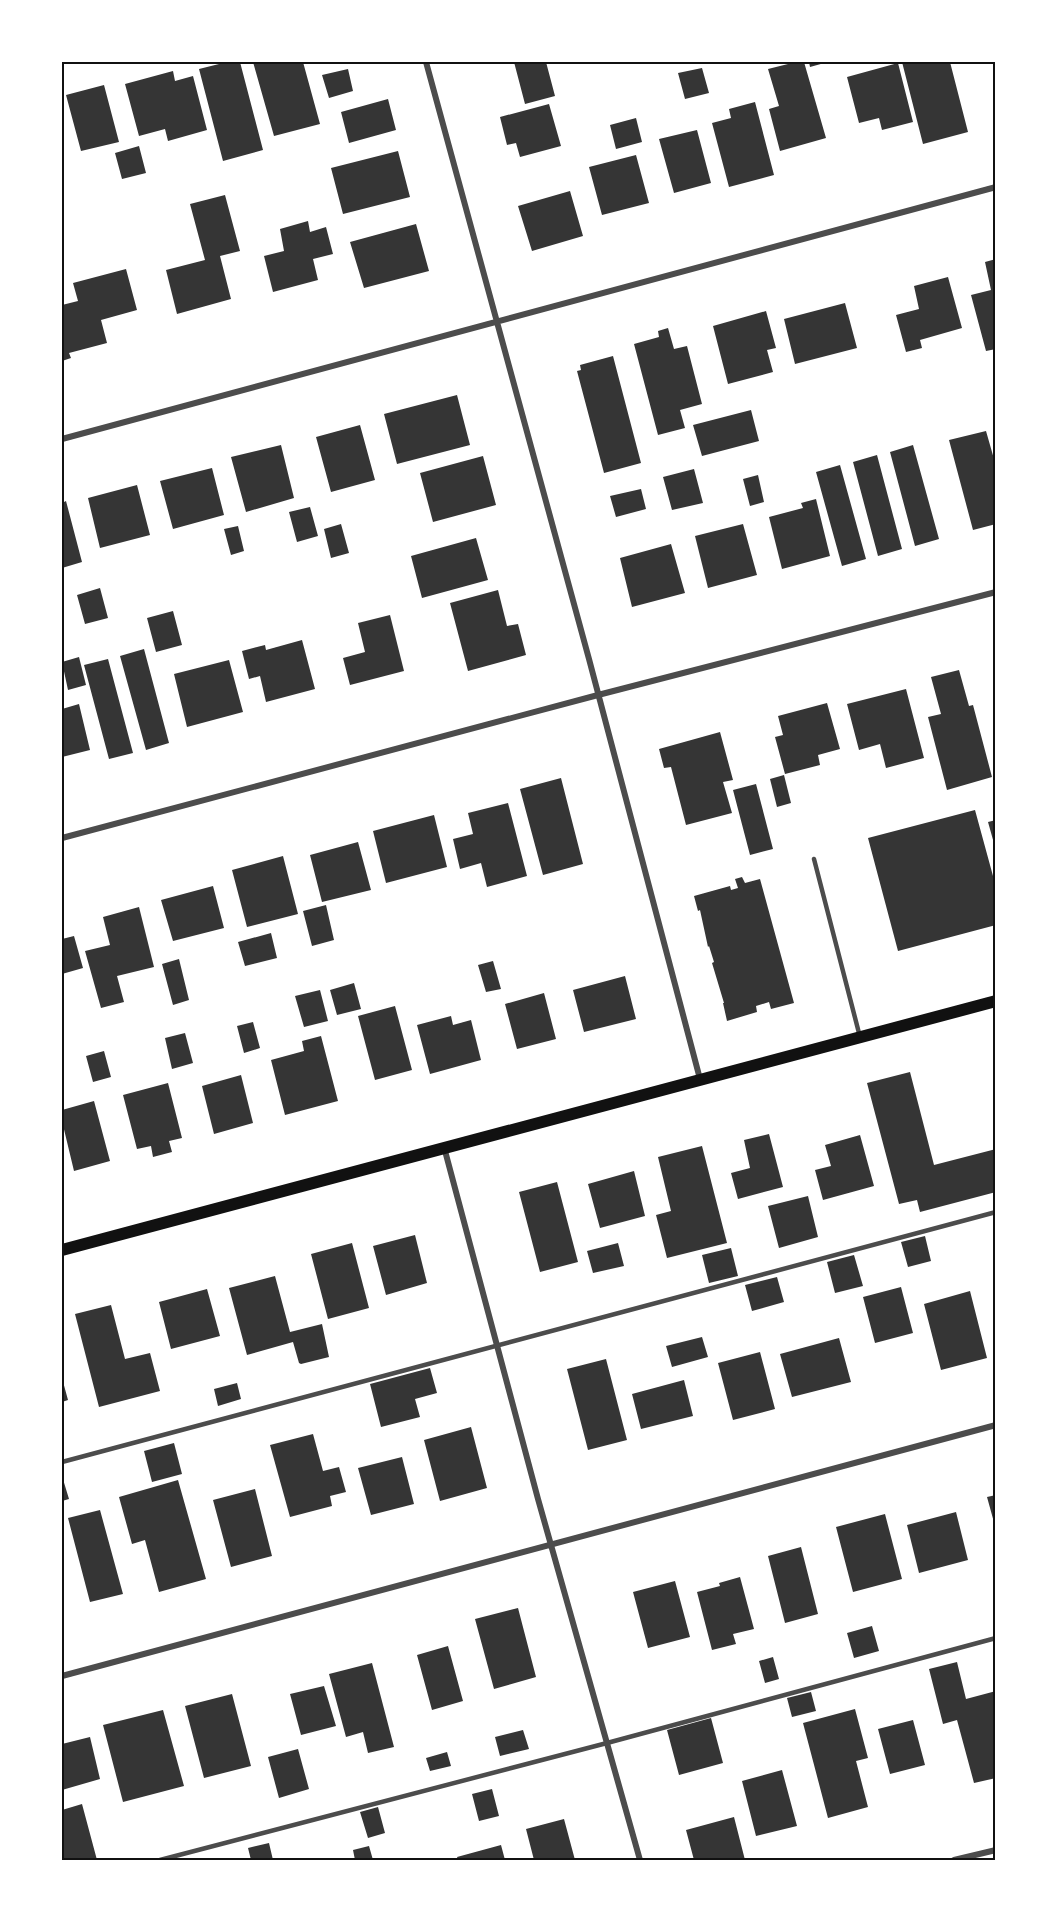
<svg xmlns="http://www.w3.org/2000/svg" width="1057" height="1922" viewBox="0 0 1057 1922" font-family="Raleway,sans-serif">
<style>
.building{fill:#353535}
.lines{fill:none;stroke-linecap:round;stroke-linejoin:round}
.service{stroke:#4c4c4c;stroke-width:4.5}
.minor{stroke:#4c4c4c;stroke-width:6}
.secondary{stroke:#111;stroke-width:12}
.neatline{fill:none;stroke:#111;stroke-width:2}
</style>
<rect width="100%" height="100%" fill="#fff"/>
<!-- building -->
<path class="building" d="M227,62H240L263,150L223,161L199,69Z
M253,62H303L320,124L274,136Z
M514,62H546L555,96L525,104Z
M796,62H804L826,138L780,151L769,109L779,106L768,69Z
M809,62H828L810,67Z
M902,62H950L968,132L923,144Z
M898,63L913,122L882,130L879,118L859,123L847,77Z
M702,68L709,93L685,99L678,73Z
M348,69L353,91L329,98L322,75Z
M173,71L175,81L193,76L207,130L168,141L165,129L139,136L125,84Z
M104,85L119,142L81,151L66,95Z
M388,99L396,130L349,143L341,112Z
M755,102L774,175L729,187L712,123L731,118L729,109Z
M549,104L561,146L520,157L516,143L507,145L500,117Z
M636,118L642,142L616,149L610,125Z
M697,130L711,183L674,193L659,139Z
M139,146L146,173L122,179L115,153Z
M398,151L410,197L343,214L331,168Z
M636,155L649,203L602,215L589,167Z
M570,191L583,236L532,251L518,206Z
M225,195L240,251L220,256L231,299L177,314L166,270L205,260L190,204Z
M308,221L310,232L326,227L333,254L313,259L318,280L273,292L264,256L284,251L280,229Z
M416,224L429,271L364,288L350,242Z
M996,259V349L986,351L971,295L991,290L985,262Z
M126,269L137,310L101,320L107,343L69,353L71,358L62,361V305L78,301L73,283Z
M948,277L962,328L920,340L922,348L906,352L896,315L919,309L914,286Z
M845,303L857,348L795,364L784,319Z
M766,311L776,348L767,350L773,372L728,384L713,326Z
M668,328L674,349L687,346L702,404L680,410L685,428L658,435L634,344L659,337L658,331Z
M613,356L641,463L604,473L577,371L581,370L580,365Z
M457,395L470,445L397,464L384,414Z
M751,410L759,441L702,456L693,425Z
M360,425L375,480L331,492L316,437Z
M986,431L996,466V524L973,530L949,440Z
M281,445L294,498L246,512L231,457Z
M913,445L939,539L915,546L890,452Z
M877,455L902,549L878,556L853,462Z
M483,456L496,505L433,522L420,473Z
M840,465L866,559L842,566L816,472Z
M212,468L224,515L173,529L160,481Z
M694,469L703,503L672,510L663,477Z
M758,475L764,502L750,506L743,479Z
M137,485L150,535L100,548L88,498Z
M641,489L646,509L616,517L610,496Z
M816,499L830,556L782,569L769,517L803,508L801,503Z
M66,501L82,562L62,568V503Z
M310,507L318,536L297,542L289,512Z
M341,524L349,553L331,558L324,529Z
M743,524L757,575L708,588L695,536Z
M238,526L244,551L231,555L224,529Z
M476,538L488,580L422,598L411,556Z
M671,544L685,593L632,607L620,558Z
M100,588L108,618L85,624L77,595Z
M498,590L507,626L518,624L526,655L468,671L450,603Z
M173,611L182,645L156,652L147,618Z
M390,615L404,671L350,685L343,658L365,652L358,623Z
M302,640L315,689L266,702L260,676L249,679L242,651L265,645L266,650Z
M144,649L169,743L146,750L120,656Z
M79,657L86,685L68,690L62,662Z
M108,659L133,753L109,759L84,665Z
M229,660L243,712L187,727L174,674Z
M959,670L969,706L973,705L992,777L947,790L928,717L941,714L931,677Z
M906,689L924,758L886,768L880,744L859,750L847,704Z
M827,703L840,749L818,755L820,765L785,774L775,737L783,735L778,716Z
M79,704L90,750L62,757V709Z
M720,732L733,780L723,782L732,813L686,825L671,767L664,768L659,749Z
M784,775L791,803L777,807L770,779Z
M561,778L583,864L543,875L520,789Z
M756,784L773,849L750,855L733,790Z
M508,803L527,876L487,887L481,863L460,869L453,839L473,834L468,813Z
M975,810L996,887V925L898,951L868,838Z
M434,815L447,867L386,883L373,831Z
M996,820V847H995L988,822Z
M358,842L371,890L322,902L310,855Z
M283,856L298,914L247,927L232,870Z
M742,877L745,883L760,879L794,1003L771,1009L769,1002L756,1006L757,1012L727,1021L723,1003H724L712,963L714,962L709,946L708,947L700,910L698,911L694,896L730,886L731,890L738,888L735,879Z
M213,886L224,928L173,941L161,900Z
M326,905L334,940L312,946L303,911Z
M139,907L154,967L117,976L124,1002L101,1008L85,951L110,945L103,917Z
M271,933L277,958L245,966L238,942Z
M74,936L83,968L62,974V939Z
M179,959L189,1000L173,1005L162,964Z
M493,961L501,989L486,992L478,965Z
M625,976L636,1019L584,1032L573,990Z
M354,983L361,1009L337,1015L330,990Z
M320,990L328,1021L304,1027L295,996Z
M544,993L556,1039L517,1049L505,1004Z
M395,1006L412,1070L375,1080L358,1016Z
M451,1016L453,1025L471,1020L481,1060L430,1074L417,1025Z
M253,1022L260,1048L244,1053L237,1026Z
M185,1033L193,1063L172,1069L165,1038Z
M321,1036L338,1101L285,1115L271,1060L304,1051L302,1041Z
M104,1051L111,1077L93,1082L86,1056Z
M910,1072L934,1165L996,1149V1192L920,1212L917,1200L899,1204L867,1083Z
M241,1075L253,1123L214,1134L202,1086Z
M168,1083L182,1138L169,1141L172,1152L153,1157L151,1146L137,1149L123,1095Z
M94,1101L110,1161L74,1171L62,1121V1110Z
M769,1134L783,1187L738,1199L731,1173L750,1168L744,1140Z
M860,1135L874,1186L823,1200L815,1170L831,1166L825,1145Z
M702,1146L727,1243L667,1258L656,1215L671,1211L658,1157Z
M634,1171L645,1216L600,1228L588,1184Z
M557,1182L578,1262L540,1272L519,1192Z
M808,1196L818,1237L779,1248L768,1206Z
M415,1235L427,1283L386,1295L373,1246Z
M925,1236L931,1261L908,1267L901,1242Z
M352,1243L369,1308L328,1319L311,1254Z
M618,1243L624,1266L593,1273L587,1251Z
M731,1248L738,1276L709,1283L702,1255Z
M854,1255L863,1286L835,1293L827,1262Z
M275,1276L290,1332L322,1324L329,1357L301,1364L299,1363L293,1342L247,1355L229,1288Z
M777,1277L784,1302L752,1311L745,1285Z
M901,1287L913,1333L875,1343L863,1297Z
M207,1289L220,1336L171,1349L159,1302Z
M970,1291L987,1358L941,1370L924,1304Z
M111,1305L125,1359L150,1353L160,1391L99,1407L75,1314Z
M702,1337L708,1357L672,1367L666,1346Z
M839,1338L851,1382L792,1397L780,1354Z
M760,1352L775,1409L733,1420L718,1363Z
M606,1359L627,1440L588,1450L567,1369Z
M430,1368L437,1393L415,1399L420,1417L381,1427L370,1384Z
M62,1378L68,1400L62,1402Z
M684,1380L693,1416L641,1429L632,1394Z
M237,1383L241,1399L218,1406L214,1389Z
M471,1427L487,1488L440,1501L424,1440Z
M313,1434L323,1471L339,1467L346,1492L330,1496L332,1506L290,1517L270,1445Z
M174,1443L182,1474L152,1482L144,1451Z
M402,1457L414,1504L371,1515L358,1468Z
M62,1476L69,1499L62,1501Z
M178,1480L206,1579L159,1592L145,1540L132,1544L119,1497Z
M255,1489L272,1556L231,1567L213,1500Z
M996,1495V1526H995L987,1497Z
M100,1510L123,1594L90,1602L68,1518Z
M956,1512L968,1560L919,1573L907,1525Z
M885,1514L902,1579L853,1592L836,1527Z
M801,1547L818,1614L785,1623L768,1556Z
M740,1577L754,1629L733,1634L736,1644L712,1650L697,1592L720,1586L719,1583Z
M675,1581L690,1637L648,1648L633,1592Z
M518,1608L536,1677L494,1689L475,1619Z
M872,1626L879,1651L854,1658L847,1633Z
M448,1646L463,1701L432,1710L417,1655Z
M773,1657L779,1679L765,1683L759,1661Z
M957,1662L966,1699L996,1691V1778L974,1783L957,1720L943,1724L929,1669Z
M372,1663L394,1747L368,1753L363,1732L346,1737L329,1674Z
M324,1686L336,1726L301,1735L290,1694Z
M811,1692L816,1711L792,1717L787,1698Z
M232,1694L251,1766L204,1778L185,1706Z
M855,1709L868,1758L856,1761L868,1807L828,1818L803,1723Z
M163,1710L184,1786L123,1802L103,1725Z
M711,1718L723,1763L679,1775L667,1730Z
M913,1720L925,1765L890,1774L878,1729Z
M523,1730L529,1749L500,1756L495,1737Z
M90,1737L100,1779L62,1790V1744Z
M298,1749L309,1789L279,1798L268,1757Z
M447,1752L451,1766L430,1771L426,1758Z
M782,1770L797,1826L756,1836L742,1781Z
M492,1789L499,1816L479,1821L472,1794Z
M82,1804L97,1860H62V1810Z
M378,1807L385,1833L368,1838L360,1812Z
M734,1817L745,1860H694L686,1830Z
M564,1819L575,1860H534L526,1829Z
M269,1843L273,1860H251L248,1848Z
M501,1845L505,1860H458L457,1857Z
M369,1846L373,1860H355L353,1850Z"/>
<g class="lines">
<!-- service -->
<path class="service" d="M814,859L860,1037
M62,1462L996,1212
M160,1860L607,1743L996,1638"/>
<!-- minor -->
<path class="minor" d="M426,62L589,659L700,1079
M62,439L996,187
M62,838L598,695L996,592
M444,1147L538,1499L640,1860
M62,1676L996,1425
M954,1860L996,1850"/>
<!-- secondary -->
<path class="secondary" d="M62,1250L996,1001"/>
</g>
<!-- border -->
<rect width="1057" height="1922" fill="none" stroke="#ffffff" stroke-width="126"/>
<rect x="63" y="63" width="931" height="1796" class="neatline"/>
</svg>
